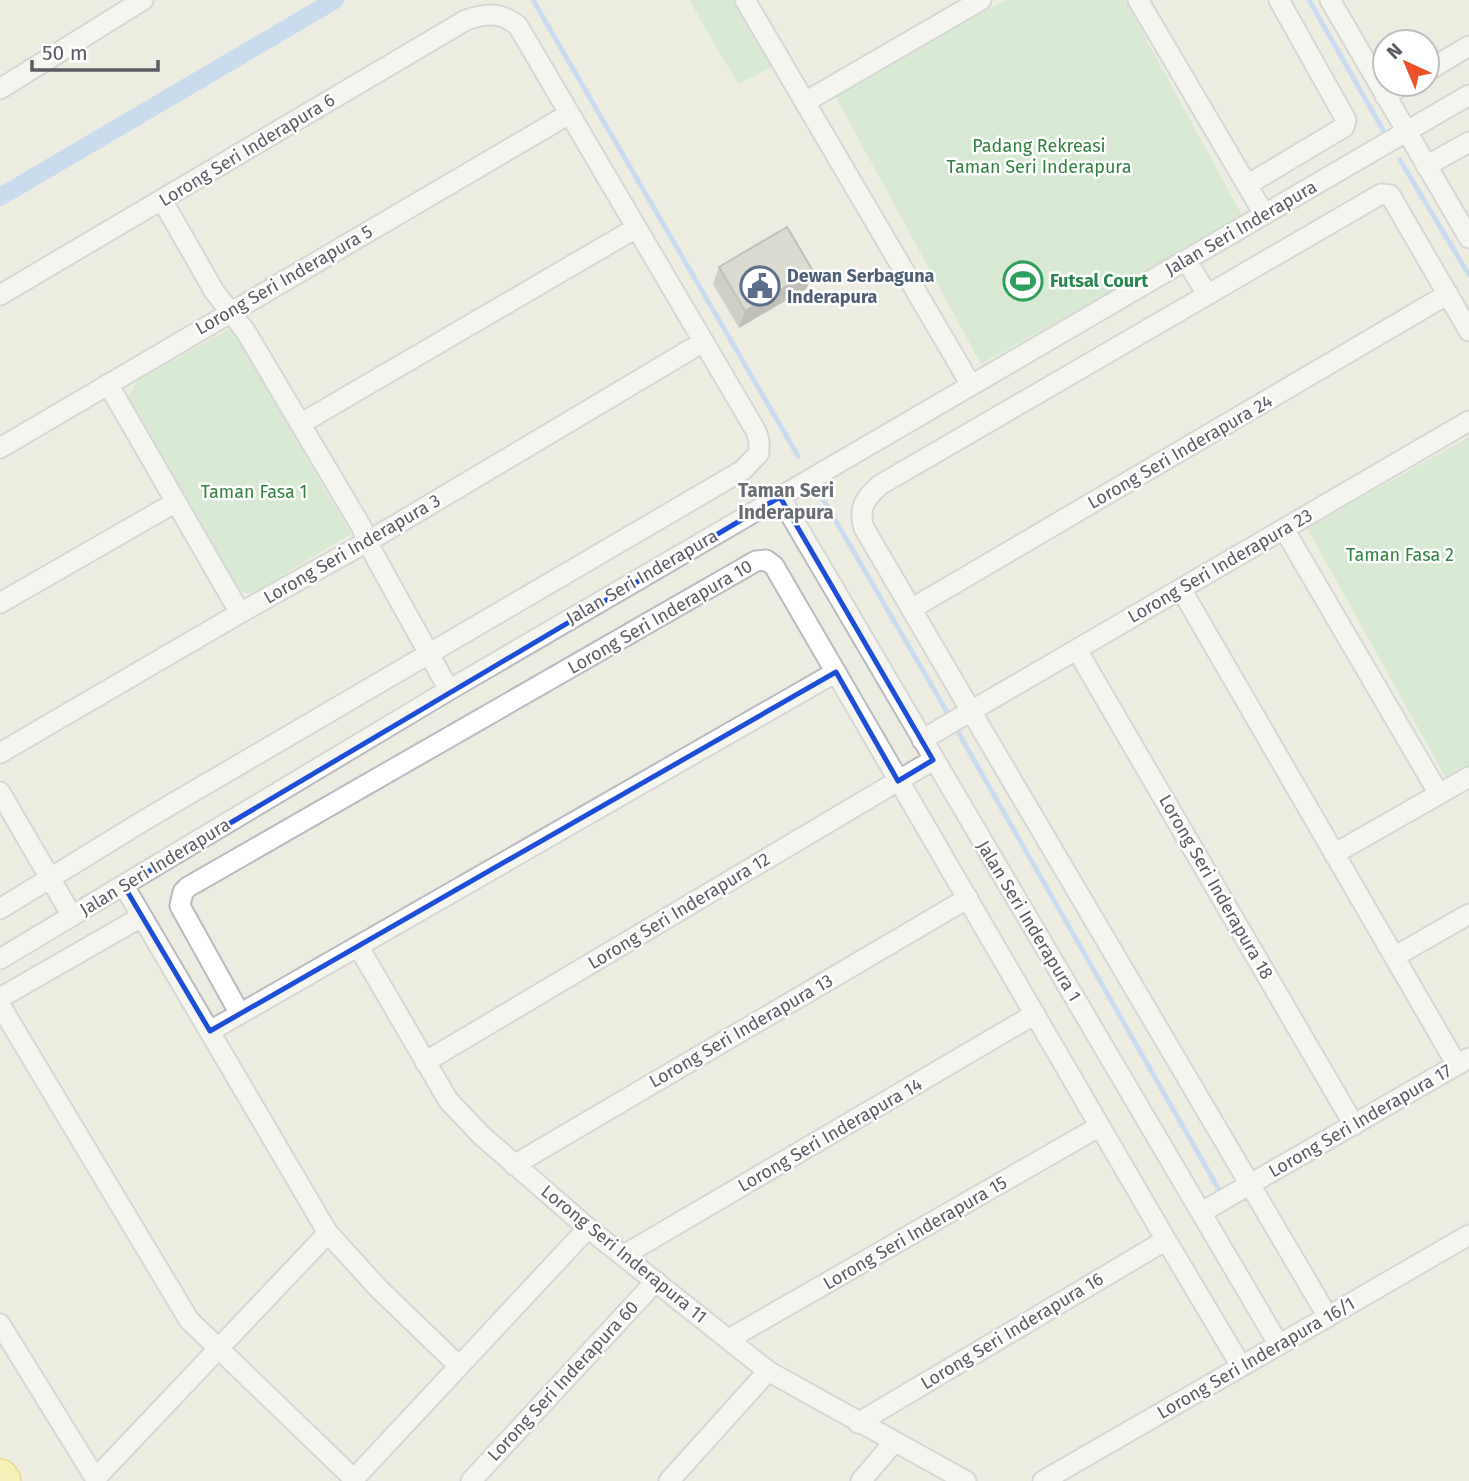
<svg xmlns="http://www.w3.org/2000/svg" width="1469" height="1481" viewBox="0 0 1469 1481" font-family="'Fira Sans',sans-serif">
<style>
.green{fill:#bce5c2}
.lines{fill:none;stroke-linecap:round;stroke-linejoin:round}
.stream{stroke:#9ec8ff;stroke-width:5}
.canal{stroke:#9ec8ff;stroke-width:18}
.street-casing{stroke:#b9bac0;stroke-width:23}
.highway-casing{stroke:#edc300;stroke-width:38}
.street{stroke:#fff;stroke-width:19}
.highway{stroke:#fff186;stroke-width:35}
.wall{fill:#acaaa3}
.shaded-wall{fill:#8c8b85}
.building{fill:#c8c6be;stroke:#8c8b85;stroke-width:2}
.marked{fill:none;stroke:#1d4ed8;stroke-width:5;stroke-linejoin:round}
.labels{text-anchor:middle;stroke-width:5;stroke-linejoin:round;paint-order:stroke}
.park-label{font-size:18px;fill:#318140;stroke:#fff}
.street-label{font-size:18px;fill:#595c62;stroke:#fff}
.service-label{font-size:18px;font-weight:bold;fill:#4e5e75;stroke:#fff;text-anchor:start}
.leisure-label{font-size:18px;font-weight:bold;fill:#27864d;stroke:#fff;text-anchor:start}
.neighbourhood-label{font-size:19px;font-weight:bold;fill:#6a6e74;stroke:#fff}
</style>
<rect width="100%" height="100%" fill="#edece1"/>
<!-- green -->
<path class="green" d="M689,0H739L775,66L738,84Z
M1005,0H1125L1244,219L981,364L834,94Z
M231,328L351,534L252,594L238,592L128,399L137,380Z
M1469,437V770L1448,782L1307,528Z"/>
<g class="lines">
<!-- stream -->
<path class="stream" d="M533,0L798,456
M1309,0L1383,130
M1400,160L1469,275
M823,499L950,717
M954,725L1218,1188"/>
<!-- canal -->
<path class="canal" d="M0,197L335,0"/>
<!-- street casing -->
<g class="street-casing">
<path id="street" d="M745,0L971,385
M1138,0L1264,214
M1330,0L1469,238
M1427,71L1469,46
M0,89L143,0
M1385,96L1405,84
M805,102L981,0
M1426,166L1469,142
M1247,185L1344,127L1346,120L1279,0
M162,200L214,291L246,332L362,528L367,542L449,690
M1186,260L1207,294
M0,295L466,20C486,13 502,12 518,26L756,431L759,441V453L743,470L148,818L0,909
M108,384L240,613
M300,424L636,228
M0,448L569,114
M780,497L1279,1345
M1284,529L1439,794
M1181,589L1457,1065
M0,603L176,502
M911,609L1448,294
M1077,650L1354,1125
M922,740L971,711L864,528C858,508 865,498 880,485L1381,194L1390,195L1469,331
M0,753L240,613L367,542L703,342
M0,792L72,916
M1334,854L1469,777
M124,886L328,1233L379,1289L459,1366
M358,946L448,1100L481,1135L588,1228L768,1371L966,1481
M1394,957L1469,914
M0,959L449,690L1469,95
M0,998L141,917
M0,1005L189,1320L354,1479
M240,1014L180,906L183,892L188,887L756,561L766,560L774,566L1166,1240L1241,1366
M210,1031L836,672
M425,1062L933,760
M514,1165L968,898
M1202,1212L1469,1058
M624,1255L1035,1014
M1328,1317L971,711L1469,421
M0,1324L97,1481
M729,1339L1100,1126
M858,1423L1166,1240
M95,1479L328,1233
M352,1481L588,1228
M471,1481L656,1281
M669,1481L768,1371
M861,1481L894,1442
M1043,1481L1469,1235"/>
</g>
<!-- highway casing -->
<g class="highway-casing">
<path id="highway" d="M0,1477L3,1481"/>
</g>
<!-- street -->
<use href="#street" class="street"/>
<!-- highway -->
<use href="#highway" class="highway"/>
</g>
<!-- wall -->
<path class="wall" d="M719,267L807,288L739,328L713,284Z"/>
<!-- shaded-wall -->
<path class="shaded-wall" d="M813,271L807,288L739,328L745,311Z"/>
<!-- building -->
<path class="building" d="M787,227L813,271L745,311L719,267Z"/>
<!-- marked area -->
<path d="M0 0H1469V1481H0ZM780,497L933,760L898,781L836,672L210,1031L124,886Z" fill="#edece1" fill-opacity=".55" fill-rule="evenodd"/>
<path class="marked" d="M780,497L933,760L898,781L836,672L210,1031L124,886Z"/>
<!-- icons -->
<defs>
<g id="stadium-ring" transform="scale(2.0125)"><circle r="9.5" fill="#fff" stroke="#2e9e5b" stroke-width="1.5"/><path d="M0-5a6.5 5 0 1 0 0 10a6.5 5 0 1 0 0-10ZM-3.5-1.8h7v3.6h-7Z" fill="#2e9e5b"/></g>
<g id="civic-ring" transform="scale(2.0125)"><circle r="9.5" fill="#fff" stroke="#5c6f8a" stroke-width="1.5"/><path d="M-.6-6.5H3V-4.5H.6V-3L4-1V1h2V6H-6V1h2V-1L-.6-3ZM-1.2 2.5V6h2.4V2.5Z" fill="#5c6f8a"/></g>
</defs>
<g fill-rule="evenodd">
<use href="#stadium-ring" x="1023" y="281"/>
<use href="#civic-ring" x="760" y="286"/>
</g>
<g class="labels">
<!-- park labels -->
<g class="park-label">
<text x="1039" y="152">Padang Rekreasi<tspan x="1039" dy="21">Taman Seri Inderapura</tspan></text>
<text x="254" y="498">Taman Fasa 1</text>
<text x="1400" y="561">Taman Fasa 2</text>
</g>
<!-- street labels -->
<g class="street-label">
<text transform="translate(247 150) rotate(-31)" y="6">Lorong Seri Inderapura 6</text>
<text transform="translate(1241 228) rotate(-30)" y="6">Jalan Seri Inderapura</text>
<text transform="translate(284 280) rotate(-30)" y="6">Lorong Seri Inderapura 5</text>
<text transform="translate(1180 452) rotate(-30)" y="6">Lorong Seri Inderapura 24</text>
<text transform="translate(352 549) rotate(-30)" y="6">Lorong Seri Inderapura 3</text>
<text transform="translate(1220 566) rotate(-30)" y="6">Lorong Seri Inderapura 23</text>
<text transform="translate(642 577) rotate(-30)" y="6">Jalan Seri Inderapura</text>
<text transform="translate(660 617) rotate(-30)" y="6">Lorong Seri Inderapura 10</text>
<text transform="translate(155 867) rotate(-31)" y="6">Jalan Seri Inderapura</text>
<text transform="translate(1216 887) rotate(60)" y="6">Lorong Seri Inderapura 18</text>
<text transform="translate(679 911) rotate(-31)" y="6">Lorong Seri Inderapura 12</text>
<text transform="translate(1029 921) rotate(59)" y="6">Jalan Seri Inderapura 1</text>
<text transform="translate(741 1031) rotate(-30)" y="6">Lorong Seri Inderapura 13</text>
<text transform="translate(1360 1121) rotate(-30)" y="6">Lorong Seri Inderapura 17</text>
<text transform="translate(830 1135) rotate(-30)" y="6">Lorong Seri Inderapura 14</text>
<text transform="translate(915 1233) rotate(-30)" y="6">Lorong Seri Inderapura 15</text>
<text transform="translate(624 1254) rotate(39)" y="6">Lorong Seri Inderapura 11</text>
<text transform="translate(1012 1331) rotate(-31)" y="6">Lorong Seri Inderapura 16</text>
<text transform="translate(1256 1358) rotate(-30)" y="6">Lorong Seri Inderapura 16/1</text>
<text transform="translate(563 1381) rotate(-47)" y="6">Lorong Seri Inderapura 60</text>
</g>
<!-- service labels -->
<g class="service-label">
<text x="787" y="282">Dewan Serbaguna<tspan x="787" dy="21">Inderapura</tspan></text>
</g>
<!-- leisure labels -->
<g class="leisure-label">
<text x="1050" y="287">Futsal Court</text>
</g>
<!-- neighbourhood labels -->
<g class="neighbourhood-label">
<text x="786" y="497">Taman Seri<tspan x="786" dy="22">Inderapura</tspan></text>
</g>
</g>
<!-- north arrow -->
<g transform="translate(1406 63) rotate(316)"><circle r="33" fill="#ffffff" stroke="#bdbec0" stroke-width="2"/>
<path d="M0-5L12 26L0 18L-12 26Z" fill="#ec5127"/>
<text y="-10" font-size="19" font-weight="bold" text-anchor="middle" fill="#595c62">N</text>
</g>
<!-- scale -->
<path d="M32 60v10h126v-10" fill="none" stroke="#595c62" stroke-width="3.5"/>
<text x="42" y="60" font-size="21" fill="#595c62" stroke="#ffffff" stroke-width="5" paint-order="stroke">50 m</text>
</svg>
